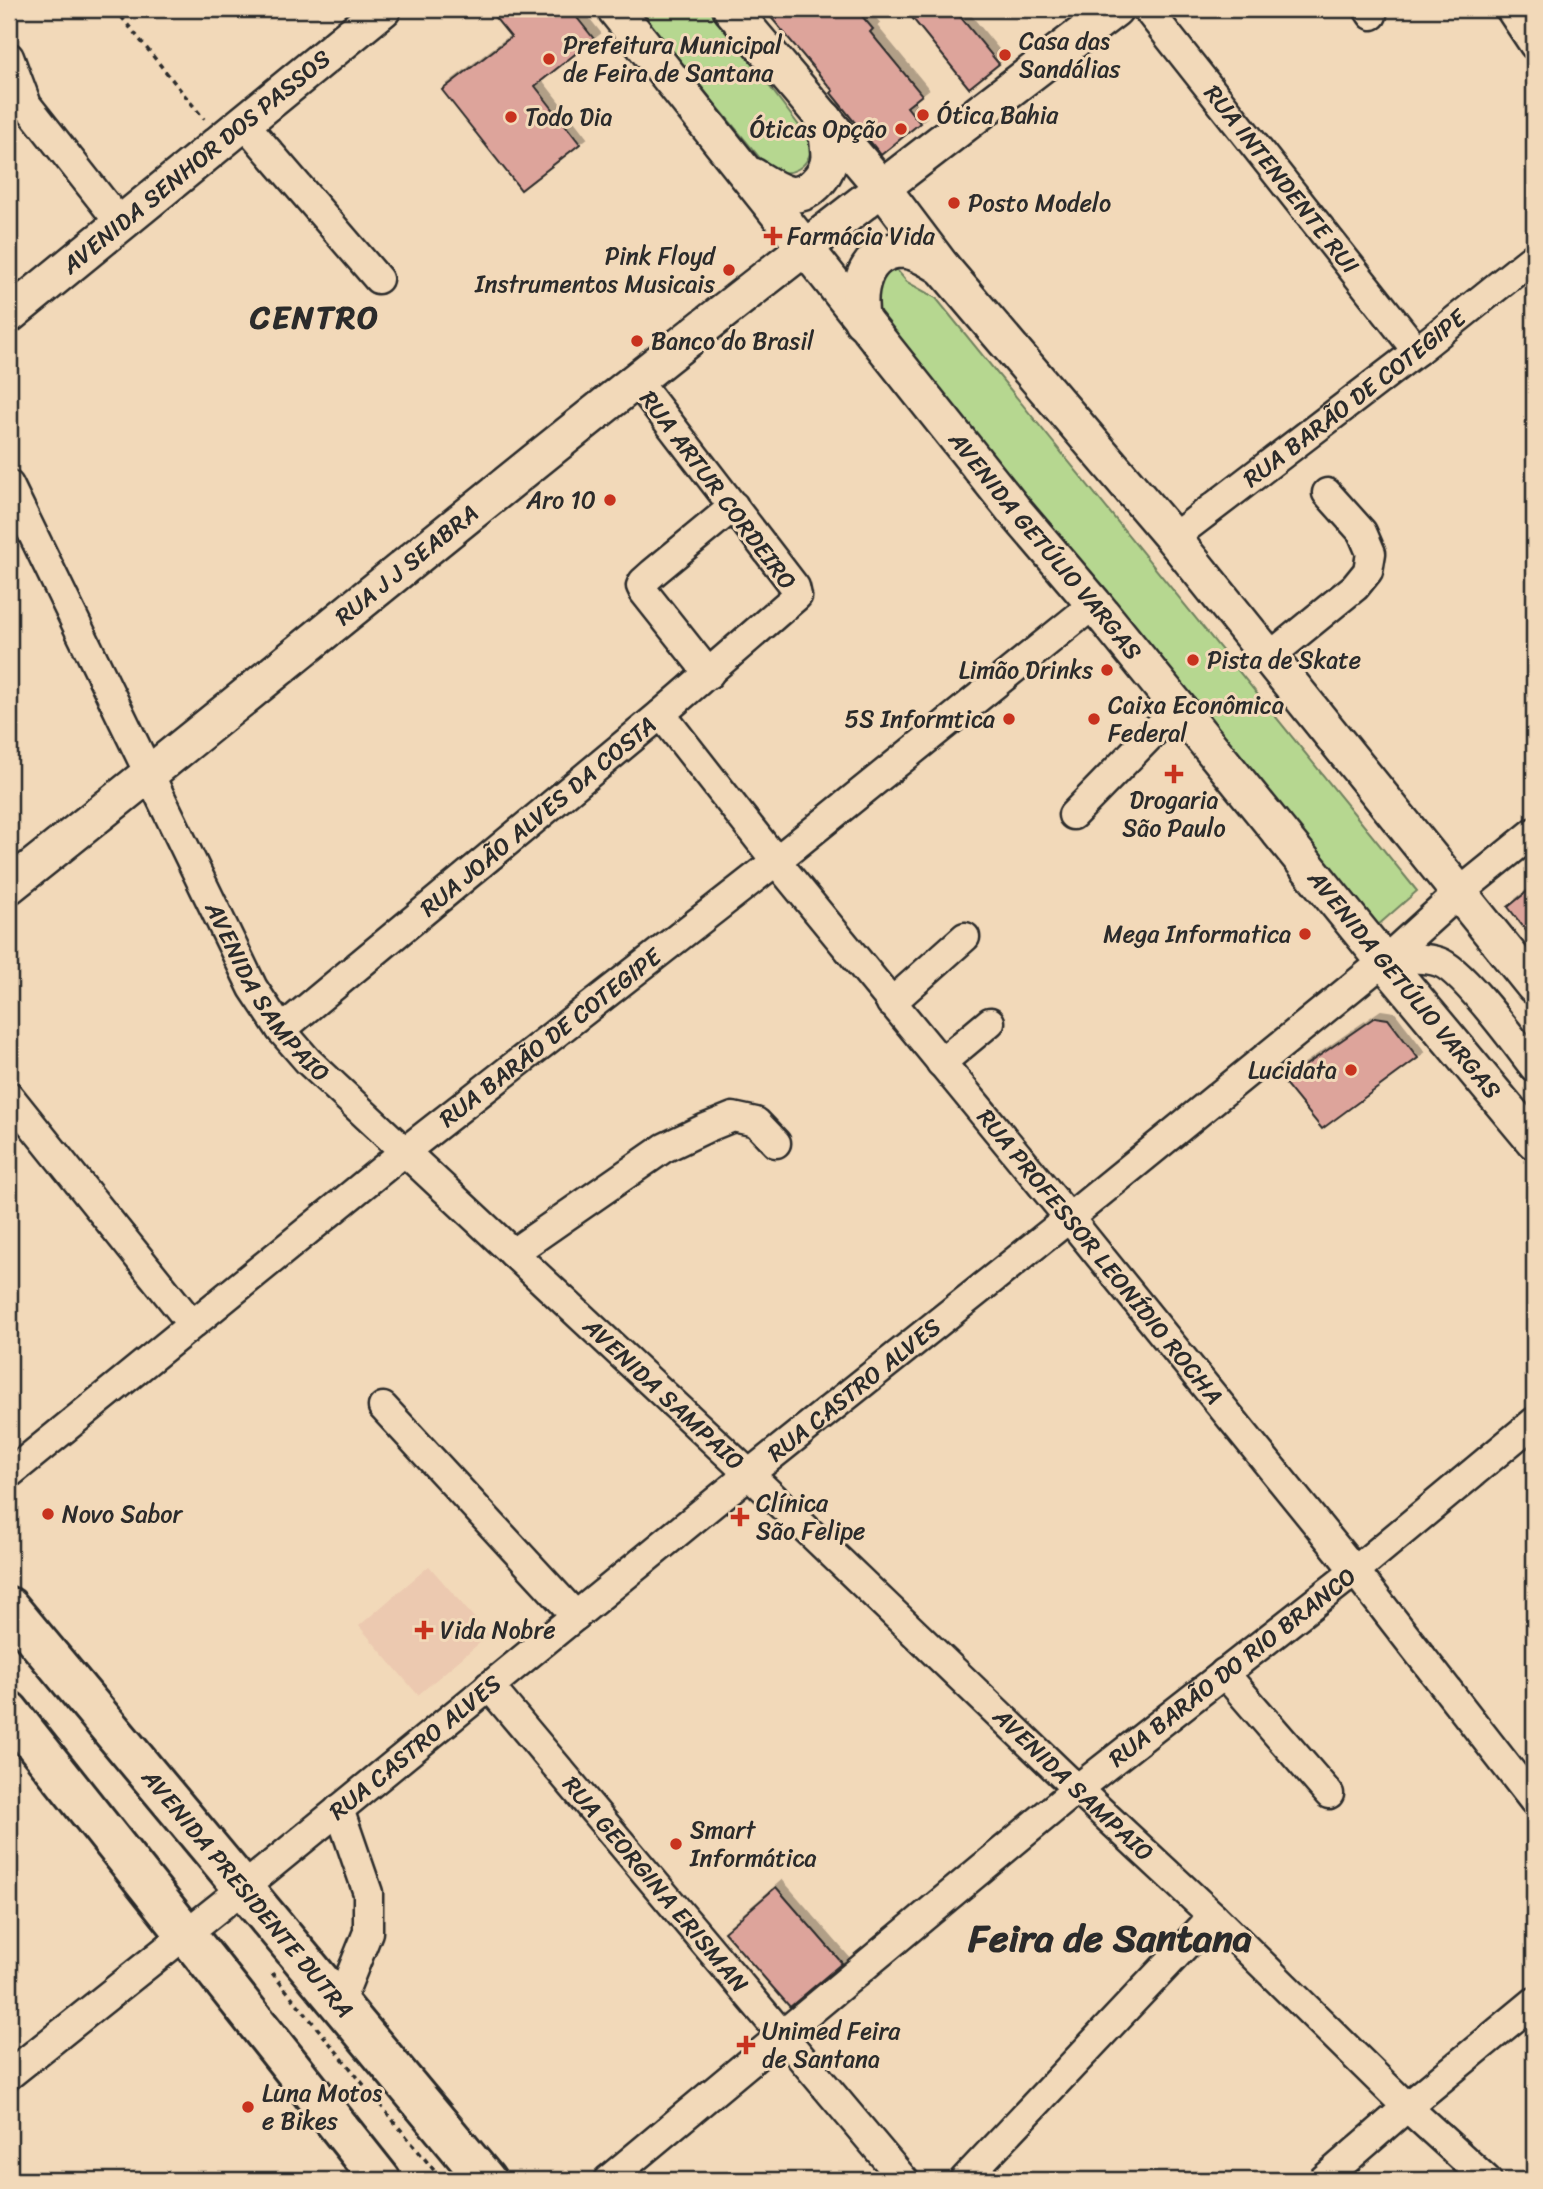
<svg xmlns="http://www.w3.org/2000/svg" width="1543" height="2189" viewBox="0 0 1543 2189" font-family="Sriracha,sans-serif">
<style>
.built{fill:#ecc9b0}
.green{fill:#b6d790;stroke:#70815e;stroke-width:2}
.building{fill:#dda49b;stroke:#2b2b2b;stroke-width:2;filter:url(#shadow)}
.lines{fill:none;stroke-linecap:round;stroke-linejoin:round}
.minor-casing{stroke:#2b2b2b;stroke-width:33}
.major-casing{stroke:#2b2b2b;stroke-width:40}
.highway-casing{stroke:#2b2b2b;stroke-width:44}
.path{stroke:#2b2b2b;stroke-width:3.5;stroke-dasharray:5 5;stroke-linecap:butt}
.minor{stroke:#f2d9b9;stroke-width:28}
.major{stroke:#f2d9b9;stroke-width:35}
.highway{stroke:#f2d9b9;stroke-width:38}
.poi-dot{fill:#c8321e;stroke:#f2d9b9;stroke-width:2.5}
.labels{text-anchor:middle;stroke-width:6;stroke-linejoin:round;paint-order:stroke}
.poi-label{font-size:24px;fill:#2b2b2b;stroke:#f2d9b9;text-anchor:start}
.street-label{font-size:24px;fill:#2b2b2b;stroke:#f2d9b9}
.district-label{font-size:32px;font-weight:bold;letter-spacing:2px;fill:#2b2b2b;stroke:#f2d9b9}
.town-label{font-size:38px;font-weight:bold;fill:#2b2b2b;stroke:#f2d9b9}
</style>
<defs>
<filter id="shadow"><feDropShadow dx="6" dy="-6" stdDeviation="0" flood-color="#0004"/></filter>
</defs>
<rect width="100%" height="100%" fill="#f2d9b9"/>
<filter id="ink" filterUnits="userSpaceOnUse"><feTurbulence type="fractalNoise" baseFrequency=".0143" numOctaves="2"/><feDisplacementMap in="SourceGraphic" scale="14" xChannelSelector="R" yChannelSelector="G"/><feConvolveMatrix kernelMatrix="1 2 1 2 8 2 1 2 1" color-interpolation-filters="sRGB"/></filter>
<g filter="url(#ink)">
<!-- built -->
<path class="built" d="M429,1566L489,1635L418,1695L359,1626Z"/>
<!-- green -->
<path class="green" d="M637,9H713L750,53L758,71L812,143C810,168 791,179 768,168Z
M887,269H896L907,282L936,298L1417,891L1377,926L871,311L866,297Z"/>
<!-- building -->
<path class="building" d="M488,9H570L594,39L535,86L580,144L521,190L442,90L511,37Z
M764,9H856L873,29L870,32L922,95L907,107L920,123L881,155L831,93L833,91Z
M905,9H954L999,64L969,88Z
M1534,886V941L1508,907Z
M1375,1017L1388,1019L1418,1058L1322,1129L1283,1081Z
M776,1887L842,1963L790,2007L724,1932Z"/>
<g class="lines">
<!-- minor casing -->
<g class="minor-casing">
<g id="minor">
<path id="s1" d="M1147,9L1417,351"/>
<path d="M1368,9L1372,15"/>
<path d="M1510,9L1534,45"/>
<path d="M9,57L27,105L120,223"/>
<path d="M244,123L378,279"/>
<path id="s2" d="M9,485L253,988L281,1030L308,1061L749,1474L1077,1789L1213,1916L1407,2107L1487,2180"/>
<path id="s3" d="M1173,538L1417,351L1534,257"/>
<path d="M1269,657L1355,587L1368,571L1371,553L1362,532L1327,493"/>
<path d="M709,674L644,592L641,586L643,582L653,573L734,506"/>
<path id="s4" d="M661,714L776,861L1069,1218L1355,1571L1534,1801"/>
<path d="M1073,815L1178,707"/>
<path d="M1384,961C1401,960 1422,956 1439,962C1463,970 1516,1044 1534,1067"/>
<path d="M891,1003L965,937"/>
<path id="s5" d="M281,1030L661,714L797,596L795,587L636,380"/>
<path d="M941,1063L990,1022"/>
<path d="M9,1096L191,1323"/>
<path d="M513,1253L664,1148L706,1128L733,1117L756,1122L776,1143"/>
<path d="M383,1407L576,1616"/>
<path id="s6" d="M9,1474L404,1152L776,861L1094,604"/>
<path d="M1224,1673L1329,1794"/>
<path id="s7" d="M489,1686L904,2180"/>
<path d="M339,2004L368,1932V1893L339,1809"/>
<path id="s8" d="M9,2075L242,1889L749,1474L1069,1218L1384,961L1460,892L1534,832"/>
<path id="s9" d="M608,2180L1077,1789L1355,1571L1534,1422"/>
<path d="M964,2180L1213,1916"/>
<path d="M1323,2180L1407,2107L1534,2002"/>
</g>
</g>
<!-- major casing -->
<g class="major-casing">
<g id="major">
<path id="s10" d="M615,9L1013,509L1094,604L1384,961L1534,1141"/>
<path d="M731,9L881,186L942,267L1173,538L1534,986"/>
<path d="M753,176C763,182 776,191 788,194C807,198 828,176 829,157C829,145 826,131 825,119"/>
<path id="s11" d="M9,315L383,9"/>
<path d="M862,321C856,292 863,251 901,250C916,250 930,260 942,267"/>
<path id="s12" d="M9,886C220,719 427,546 638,379C796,253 955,131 1115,9"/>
</g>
</g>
<!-- highway casing -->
<g class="highway-casing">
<g id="highway">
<path id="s13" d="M9,1607L486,2180"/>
<path d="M9,1711L381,2180"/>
</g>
</g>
<!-- path -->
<path class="path" d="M115,9L204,119
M272,1973L442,2180"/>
<!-- minor -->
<use href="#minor" class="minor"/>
<!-- major -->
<use href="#major" class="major"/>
<!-- highway -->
<use href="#highway" class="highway"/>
</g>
</g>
<!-- markers -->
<g class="poi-dot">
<circle cx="1005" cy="55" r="7"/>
<circle cx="549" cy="59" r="7"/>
<circle cx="923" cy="115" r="7"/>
<circle cx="511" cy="117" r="7"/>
<circle cx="901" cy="129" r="7"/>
<circle cx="954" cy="203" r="7"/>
<path d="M769.5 225.5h7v7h7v7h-7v7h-7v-7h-7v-7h7z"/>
<circle cx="729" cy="270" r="7"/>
<circle cx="637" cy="341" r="7"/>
<circle cx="610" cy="500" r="7"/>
<circle cx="1193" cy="660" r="7"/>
<circle cx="1107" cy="670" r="7"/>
<circle cx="1009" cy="719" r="7"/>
<circle cx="1094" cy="719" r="7"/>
<path d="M1170.5 763.5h7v7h7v7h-7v7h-7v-7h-7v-7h7z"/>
<circle cx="1305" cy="934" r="7"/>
<circle cx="1351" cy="1070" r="7"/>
<circle cx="48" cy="1514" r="7"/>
<path d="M736.5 1506.5h7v7h7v7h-7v7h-7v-7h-7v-7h7z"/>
<path d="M420.5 1619.5h7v7h7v7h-7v7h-7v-7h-7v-7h7z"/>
<circle cx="676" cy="1844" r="7"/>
<path d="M742.5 2034.5h7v7h7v7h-7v7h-7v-7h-7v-7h7z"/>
<circle cx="248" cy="2107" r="7"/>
</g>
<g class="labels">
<!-- poi labels -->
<g class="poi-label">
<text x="1019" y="49">Casa das<tspan x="1019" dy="28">Sandálias</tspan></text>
<text x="563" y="53">Prefeitura Municipal<tspan x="563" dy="28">de Feira de Santana</tspan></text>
<text x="937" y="123">Ótica Bahia</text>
<text x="525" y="125">Todo Dia</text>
<text x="887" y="137" text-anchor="end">Óticas Opção</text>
<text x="968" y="211">Posto Modelo</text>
<text x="787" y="244">Farmácia Vida</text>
<text x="715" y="264" text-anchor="end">Pink Floyd<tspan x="715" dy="28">Instrumentos Musicais</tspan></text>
<text x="651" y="349">Banco do Brasil</text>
<text x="596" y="508" text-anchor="end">Aro 10</text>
<text x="1207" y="668">Pista de Skate</text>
<text x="1093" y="678" text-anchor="end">Limão Drinks</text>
<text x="1108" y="713">Caixa Econômica<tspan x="1108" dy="28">Federal</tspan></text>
<text x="995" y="727" text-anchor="end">5S Informtica</text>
<text x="1174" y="808" text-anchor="middle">Drogaria<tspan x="1174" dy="28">São Paulo</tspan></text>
<text x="1291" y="942" text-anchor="end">Mega Informatica</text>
<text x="1337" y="1078" text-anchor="end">Lucidata</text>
<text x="756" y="1511">Clínica<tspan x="756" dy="28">São Felipe</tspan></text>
<text x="62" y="1522">Novo Sabor</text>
<text x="440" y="1638">Vida Nobre</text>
<text x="690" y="1838">Smart<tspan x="690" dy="28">Informática</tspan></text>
<text x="762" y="2039">Unimed Feira<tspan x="762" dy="28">de Santana</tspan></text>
<text x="262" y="2101">Luna Motos<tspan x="262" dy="28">e Bikes</tspan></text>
</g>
<!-- street labels -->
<g class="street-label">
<text dy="8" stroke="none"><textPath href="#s11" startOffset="242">AVENIDA SENHOR DOS PASSOS</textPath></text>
<text dy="8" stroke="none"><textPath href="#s1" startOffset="217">RUA INTENDENTE RUI</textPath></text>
<text dy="8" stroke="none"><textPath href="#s3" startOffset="229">RUA BARÃO DE COTEGIPE</textPath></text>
<text transform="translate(718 490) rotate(53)" y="8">RUA ARTUR CORDEIRO</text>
<text dy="8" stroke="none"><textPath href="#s10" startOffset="688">AVENIDA GETÚLIO VARGAS</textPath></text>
<text dy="8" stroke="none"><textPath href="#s12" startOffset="511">RUA J J SEABRA</textPath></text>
<text dy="8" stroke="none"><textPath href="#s5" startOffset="334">RUA JOÃO ALVES DA COSTA</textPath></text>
<text dy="8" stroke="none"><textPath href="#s10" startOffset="1255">AVENIDA GETÚLIO VARGAS</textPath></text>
<text dy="8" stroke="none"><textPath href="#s2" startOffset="570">AVENIDA SAMPAIO</textPath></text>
<text dy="8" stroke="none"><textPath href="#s6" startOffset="695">RUA BARÃO DE COTEGIPE</textPath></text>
<text dy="8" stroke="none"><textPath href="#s4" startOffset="698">RUA PROFESSOR LEONÍDIO ROCHA</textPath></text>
<text dy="8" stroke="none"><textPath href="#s8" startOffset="1088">RUA CASTRO ALVES</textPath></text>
<text dy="8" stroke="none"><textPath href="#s2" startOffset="1138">AVENIDA SAMPAIO</textPath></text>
<text dy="8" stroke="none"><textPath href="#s9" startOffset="808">RUA BARÃO DO RIO BRANCO</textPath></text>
<text dy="8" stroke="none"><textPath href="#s8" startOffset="522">RUA CASTRO ALVES</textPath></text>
<text dy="8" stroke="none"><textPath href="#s2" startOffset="1704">AVENIDA SAMPAIO</textPath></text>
<text dy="8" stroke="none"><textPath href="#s7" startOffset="259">RUA GEORGINA ERISMAN</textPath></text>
<text dy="8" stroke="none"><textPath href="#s13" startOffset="373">AVENIDA PRESIDENTE DUTRA</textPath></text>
</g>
<!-- district labels -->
<g class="district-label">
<text x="315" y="328">CENTRO</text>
</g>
<!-- town labels -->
<g class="town-label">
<text x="1110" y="1951">Feira de Santana</text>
</g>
</g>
<!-- margin -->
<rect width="1543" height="2189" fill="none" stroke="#f2d9b9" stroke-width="35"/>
<rect x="18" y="18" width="1508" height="2154" fill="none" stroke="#2b2b2b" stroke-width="2.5" filter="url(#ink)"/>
</svg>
